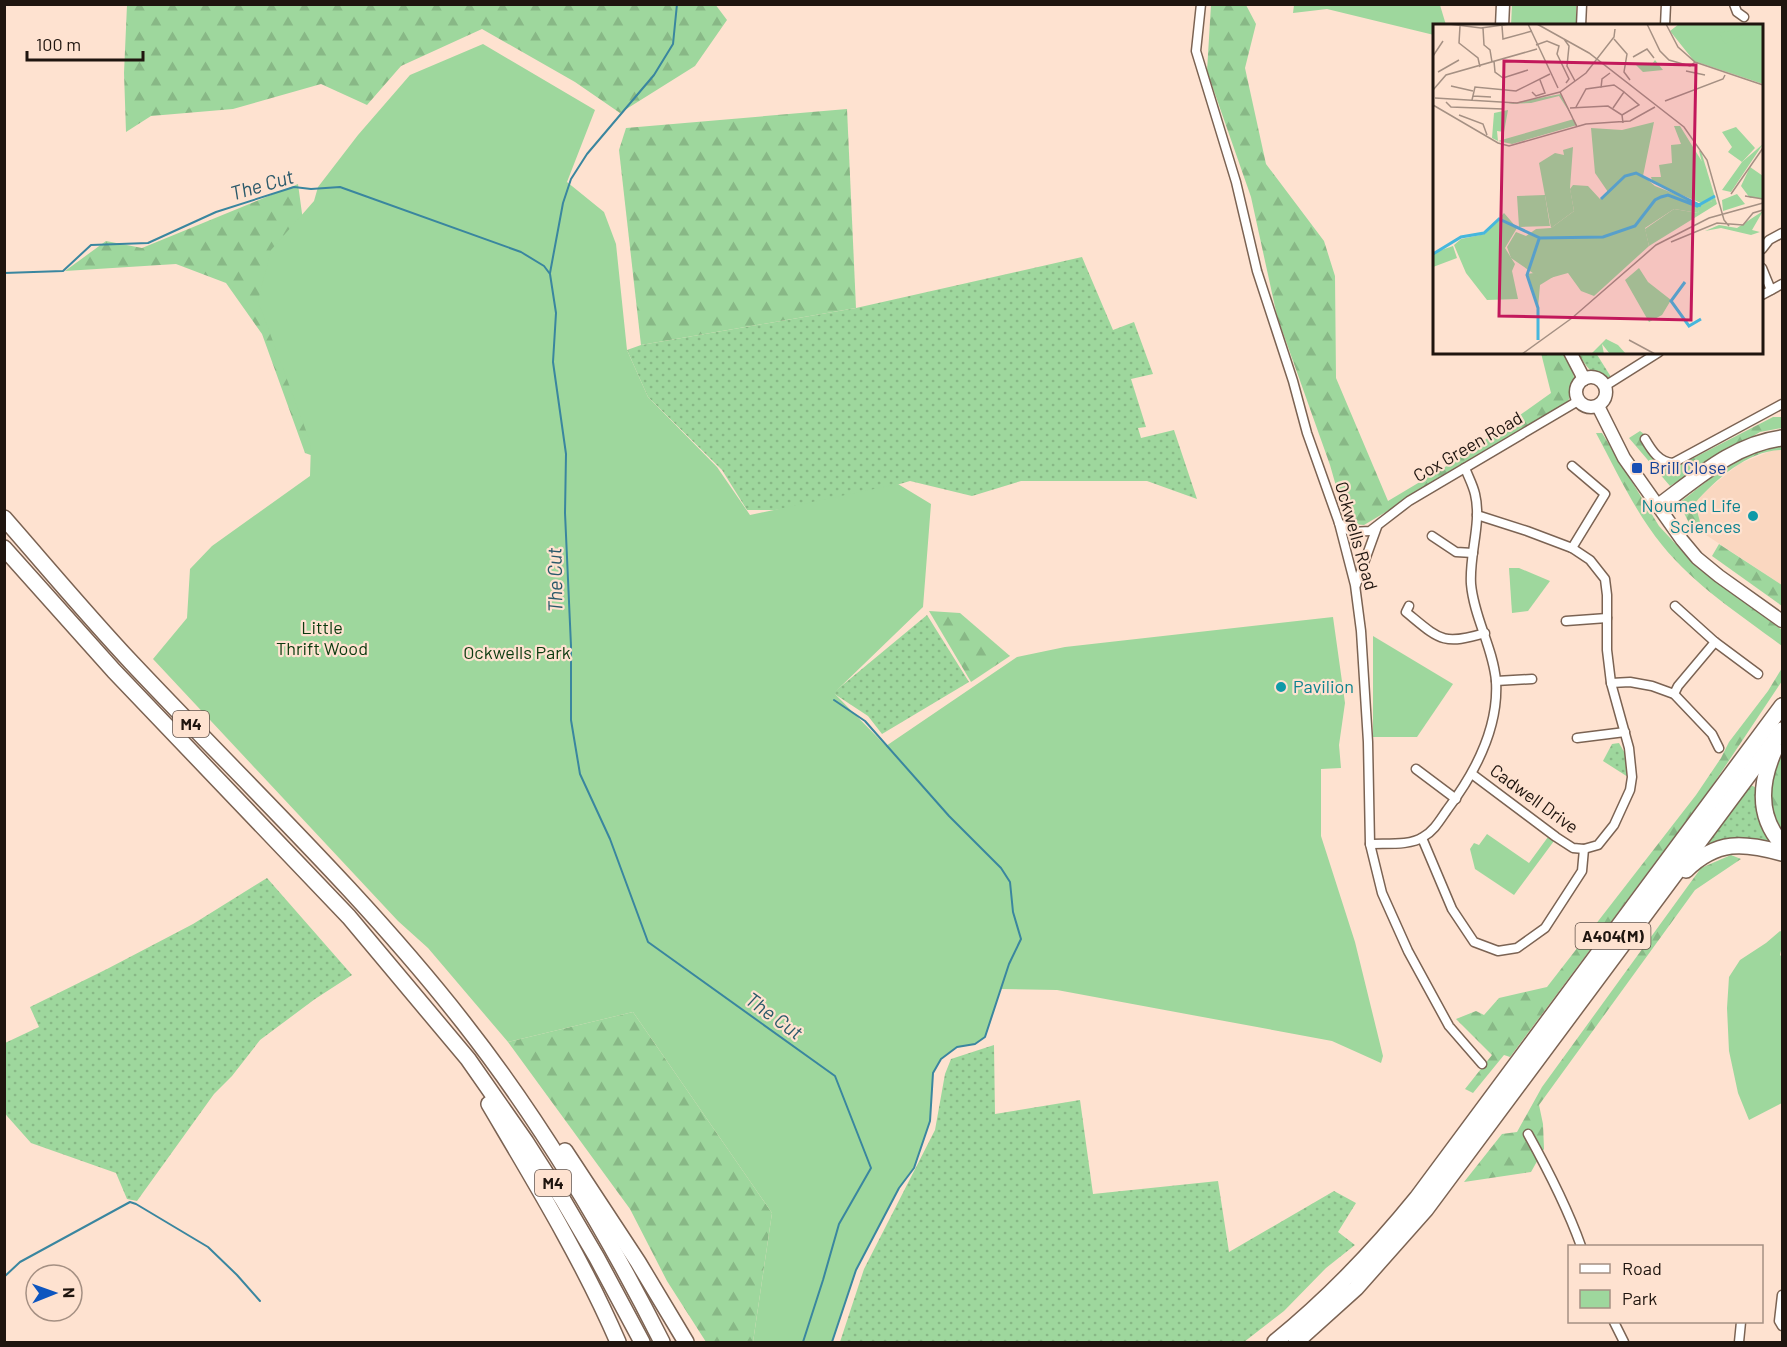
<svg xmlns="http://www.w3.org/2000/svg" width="1787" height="1347" viewBox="0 0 1787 1347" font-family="Barlow,sans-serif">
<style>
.built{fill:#fad7c0}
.grass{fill:url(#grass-dots)}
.forest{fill:url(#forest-firs)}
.park{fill:#9ed79d}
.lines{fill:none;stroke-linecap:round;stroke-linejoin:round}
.stream{stroke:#3a869f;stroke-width:2}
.street-casing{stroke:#7b6353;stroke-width:11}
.secondary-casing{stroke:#7b6353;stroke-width:15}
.highway-casing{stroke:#7b6353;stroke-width:18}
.street{stroke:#fff;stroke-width:8}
.secondary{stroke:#fff;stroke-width:12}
.highway{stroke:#fff;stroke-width:15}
.transit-dot{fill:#1a4fb4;stroke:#fee2d0;stroke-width:2}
.culture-dot{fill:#0f9aa8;stroke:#fee2d0;stroke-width:2}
.labels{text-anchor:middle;stroke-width:4.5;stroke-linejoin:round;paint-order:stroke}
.shield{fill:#fee2d0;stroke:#625249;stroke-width:1.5}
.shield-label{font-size:16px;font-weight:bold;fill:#1f150f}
.street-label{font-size:18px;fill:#1f150f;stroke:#fee2d0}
.transit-label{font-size:18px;fill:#164399;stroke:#fee2d0;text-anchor:start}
.culture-label{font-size:18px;fill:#0d838f;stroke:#fee2d0;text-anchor:end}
.park-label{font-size:18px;fill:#0b3a0f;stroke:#fee2d0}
.water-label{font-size:20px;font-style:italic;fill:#2a596a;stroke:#fee2d0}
.inset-river{fill:none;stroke:#46b7dd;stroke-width:3}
.inset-road{fill:none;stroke:#a59083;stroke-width:1.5}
.view{fill:#c2185b;fill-opacity:0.15;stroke:#c2185b;stroke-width:3}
.inset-edge{fill:none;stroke:#1f150f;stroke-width:3}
</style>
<defs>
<pattern id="grass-dots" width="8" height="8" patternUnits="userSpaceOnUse" patternTransform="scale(1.5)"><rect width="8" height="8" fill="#9ed79d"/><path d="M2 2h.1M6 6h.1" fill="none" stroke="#88b886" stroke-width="1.8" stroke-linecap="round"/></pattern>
<pattern id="forest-firs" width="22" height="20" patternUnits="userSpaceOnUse" patternTransform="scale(1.5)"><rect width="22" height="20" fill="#9ed79d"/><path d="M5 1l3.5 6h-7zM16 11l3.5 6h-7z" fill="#88b886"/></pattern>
</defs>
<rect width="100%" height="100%" fill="#fee2d0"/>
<polygon class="built" points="1773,450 1782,450 1782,585 1703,533 1695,503 1707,490 1739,464"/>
<g class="grass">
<polygon points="1082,257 1113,330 1134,322 1153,374 1131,379 1146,427 1138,428 1141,438 1174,430 1197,499 1147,481 1021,481 972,496 910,481 839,502 775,510 747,510 722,470 648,397 627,350 641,345 856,308"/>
<path d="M1578,353H1596L1611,377C1592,378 1587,367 1578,353Z"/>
<polygon points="927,615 969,682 882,734 868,716 833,693"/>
<polygon points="1619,743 1627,757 1628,777 1603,761 1612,744"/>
<polygon points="1751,785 1758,789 1781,847 1701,853"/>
<polygon points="267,878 352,975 315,999 260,1040 232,1076 214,1094 137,1201 127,1199 116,1173 31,1143 7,1116 4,1111 5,1043 39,1027 30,1007 107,969 193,924"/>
<polygon points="994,1045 995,1114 1080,1100 1093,1194 1218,1181 1229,1252 1334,1191 1356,1203 1338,1232 1355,1245 1326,1268 1284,1311 1244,1342 840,1342 864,1269 935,1130 945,1074 951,1059"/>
</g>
<g class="forest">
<polygon points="715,4 727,20 695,66 620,113 575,82 482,29 401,66 367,105 321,84 233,109 151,116 126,132 124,73 127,5"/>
<path d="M1211,5H1246L1256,24L1245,68L1266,164L1324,241L1335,276L1336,378L1388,501L1455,461L1551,393L1541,353H1563C1576,376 1578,378 1567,404L1364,525L1352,524L1342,507L1330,465L1277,316L1251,197L1207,71Z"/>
<polygon points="847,109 856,308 641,345 619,150 626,128"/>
<polygon points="298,184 336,464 305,453 262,334 226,283 176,264 65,271 106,241 142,248"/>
<polygon points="1773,417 1782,417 1782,428 1760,432 1670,486 1629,438 1640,431 1644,434 1640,440 1656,461 1668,469 1676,467"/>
<path d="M1596,433H1602L1659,526L1697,567L1782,630V646C1741,615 1695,586 1662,545C1635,512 1616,470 1596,433Z"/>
<path d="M1782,445V450C1749,450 1716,479 1695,503L1703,533H1694L1679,503C1711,479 1741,449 1782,445Z"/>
<polygon points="1719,544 1782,585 1782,606 1712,556"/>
<polygon points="929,611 960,613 1010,656 971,682"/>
<polygon points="1782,668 1782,681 1710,789 1510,1057 1504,1055 1473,1093 1465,1089 1492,1055 1456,1019 1476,1011 1484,1015 1499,998 1547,987 1696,795 1721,758 1729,742 1768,691"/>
<path d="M1782,754L1781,798L1782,834C1764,815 1768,775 1782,754Z"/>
<polygon points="1731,855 1741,859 1695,890 1539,1105 1543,1124 1544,1149 1531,1172 1464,1182 1502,1134 1517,1132 1542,1087 1701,868"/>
<polygon points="633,1012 772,1213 753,1342 706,1342 667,1281 630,1209 508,1042"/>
</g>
<g class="park">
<polygon points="1294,5 1440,5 1446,25 1434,26 1434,35 1327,9 1293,13"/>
<polygon points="1512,5 1576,5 1576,25 1511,25"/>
<polygon points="483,44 595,110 567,182 604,212 616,244 627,350 648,397 717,467 750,515 898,484 931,504 923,607 834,693 886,746 1017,657 1065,647 1333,617 1345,703 1339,745 1341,768 1321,769 1321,836 1355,942 1383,1056 1381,1063 1332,1041 1057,990 1001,989 985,1037 975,1044 957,1047 941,1059 933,1073 930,1121 914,1168 899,1188 856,1270 832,1342 753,1342 772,1213 633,1012 508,1042 428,948 398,921 153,659 187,618 190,569 212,546 310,476 311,444 258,301 271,250 314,201 318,187 358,135 410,75"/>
<polygon points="1509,568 1519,568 1550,581 1528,611 1512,613"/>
<polygon points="1373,636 1453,684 1417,737 1373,737"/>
<polygon points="1487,834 1529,863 1548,837 1554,841 1514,895 1475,869 1470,849 1474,843 1479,845"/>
<polygon points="1780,931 1782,932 1782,946 1780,955 1782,957 1782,1103 1749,1120 1738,1093 1729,1051 1727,1008 1729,977 1740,960 1766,943"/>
</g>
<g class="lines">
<g class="stream">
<polyline points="4,273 63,271 91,245 148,243 216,212 294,187 311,189 340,187 521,252 544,266 550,274 556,313 553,362 566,454 565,513 571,646 571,720 580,774 610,839 648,942 835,1076 871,1168 839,1224 823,1280 803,1342"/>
<polyline points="550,273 563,203 571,179 587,154 654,75 673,44 677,4"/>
<polyline points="4,1277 20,1262 130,1202 136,1204 208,1247 237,1275 260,1301"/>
<polyline points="832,1342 856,1270 899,1188 914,1168 930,1121 933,1073 941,1059 957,1047 975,1044 985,1037 1009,964 1021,939 1013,912 1010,882 1001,868 949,816 865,721 834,700"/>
</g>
<g class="street-casing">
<g id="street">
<polyline points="1201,4 1196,51 1236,182 1257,271 1293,381 1307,433 1339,523 1355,585 1361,631 1368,742 1370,844 1382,893 1408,951 1449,1026 1482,1064"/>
<polyline points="1734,4 1737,12 1744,17"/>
<polyline points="1581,26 1582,4"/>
<polyline points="1665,26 1666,4"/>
<polyline points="1762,249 1769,240 1782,233"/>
<polyline points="1762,268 1771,290"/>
<polyline points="1762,295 1782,284"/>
<polyline points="1605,386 1659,352"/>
<path d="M1645,439C1652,451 1659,462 1673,463L1782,404"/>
<polyline points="1572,466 1605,494 1572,548"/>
<polyline points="1339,523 1351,532 1370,531 1409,501 1578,401"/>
<polyline points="1432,536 1456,552 1473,553"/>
<polyline points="1356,585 1377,527"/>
<path d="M1409,606L1406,612C1439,639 1442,646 1485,633"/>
<polyline points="1675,606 1715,642 1758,674"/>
<polyline points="1566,621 1607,618"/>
<polyline points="1496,681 1532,679"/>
<polyline points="1611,683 1630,682 1652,686 1674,694 1712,734 1719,748"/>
<polyline points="1674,694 1678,686 1715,642"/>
<polyline points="1577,738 1625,732"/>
<polyline points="1416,769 1456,799"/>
<polyline points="1472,774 1556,837 1573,848 1584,849 1598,845 1614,825 1630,790 1632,777 1629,748 1611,683 1607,650 1607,595 1605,579 1590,560 1572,548 1527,531 1477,515"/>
<polyline points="1422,838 1452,909 1474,942 1498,951 1517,948 1545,928 1582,871 1584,849"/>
<path d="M1370,844C1385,843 1410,846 1423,837C1434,831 1440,820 1447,810C1475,773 1499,729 1496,681C1493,647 1474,618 1471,584C1469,554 1482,523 1475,494C1473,485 1468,476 1465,468"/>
<path d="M1528,1134C1548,1170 1567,1207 1581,1246"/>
<polyline points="1782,1295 1779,1321 1782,1326"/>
<polyline points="1614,1322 1624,1342"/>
<polyline points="1739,1342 1741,1322"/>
</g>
</g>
<g class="secondary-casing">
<g id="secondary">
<polyline points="1502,26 1503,4"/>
<polyline points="1570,352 1584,379"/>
<circle cx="1591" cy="392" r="15"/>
<polyline points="1598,406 1624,458 1682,540 1697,558 1719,576 1782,621"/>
</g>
</g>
<g class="highway-casing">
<g id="highway">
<path d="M1659,506C1697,478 1734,444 1782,438"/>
<path d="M4,518C46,566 87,615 131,662C243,781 362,893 463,1022C540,1120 606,1231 662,1342"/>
<polyline points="4,548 114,671 349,917 468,1059 526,1142 563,1200 597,1258 642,1342"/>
<path d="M1775,749C1760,782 1757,816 1782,844"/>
<path d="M1686,870C1717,840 1743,842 1782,853"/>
<path d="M489,1104C535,1182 582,1259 618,1342"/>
<polyline points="565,1151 638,1262 686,1342"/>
<path d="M1275,1342C1328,1299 1374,1251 1417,1198L1782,706"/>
<polyline points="1296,1342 1356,1288 1426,1209 1782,730"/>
</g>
</g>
<use href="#street" class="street"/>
<use href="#secondary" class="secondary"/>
<use href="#highway" class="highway"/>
</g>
<rect class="transit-dot" x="1631" y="462" width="12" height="12" rx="3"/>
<g class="culture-dot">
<circle cx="1753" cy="516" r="6"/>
<circle cx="1281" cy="687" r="6"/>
</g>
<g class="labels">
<g class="shield">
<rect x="173" y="711" width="36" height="26" rx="4.5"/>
<rect x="1575.5" y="923" width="75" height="26" rx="4.5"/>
<rect x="535" y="1170" width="36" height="26" rx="4.5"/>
</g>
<g class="shield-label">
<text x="191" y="730">M4</text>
<text x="1613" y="942">A404(M)</text>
<text x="553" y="1189">M4</text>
</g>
<g class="street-label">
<text transform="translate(1468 447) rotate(-30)" y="6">Cox Green Road</text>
<text transform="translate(1356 536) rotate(74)" y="6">Ockwells Road</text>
<text transform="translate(1534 799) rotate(36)" y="6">Cadwell Drive</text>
</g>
<g class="transit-label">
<text x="1649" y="474">Brill Close</text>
</g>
<g class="culture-label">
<text x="1741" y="512">Noumed Life<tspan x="1741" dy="21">Sciences</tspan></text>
<text x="1293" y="693" text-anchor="start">Pavilion</text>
</g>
<g class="park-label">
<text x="322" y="634">Little<tspan x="322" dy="21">Thrift Wood</tspan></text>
<text x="517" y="659">Ockwells Park</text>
</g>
<g class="water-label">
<text transform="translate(262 185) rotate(-16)" y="7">The Cut</text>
<text transform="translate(555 580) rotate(-91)" y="7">The Cut</text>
<text transform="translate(774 1016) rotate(36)" y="7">The Cut</text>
</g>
</g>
<g transform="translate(1433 24)">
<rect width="330" height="330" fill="#fee2d0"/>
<path d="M246,0H330V60L261,37L237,7ZM241,102H247L273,144L279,177L268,183V179L220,159L218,153H228L226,141L239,139L238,121L248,120ZM303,103L322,124L309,138L295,128L299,123L289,108ZM140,123L137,164L141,187L118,204L106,139L122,129L131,131L130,126ZM317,143L330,152V174H317L308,162ZM206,244L215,258L238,276L229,291L216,298L192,256ZM173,315L185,321L193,330H177L169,320L171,330H158Z" fill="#9ed79d"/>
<path d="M330,0V7L322,4L292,20L286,9ZM128,70L144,101L79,120L65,117L141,95L126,72L98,79L75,80ZM330,120L298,168L289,166L309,138ZM266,127H268L284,180L216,222L212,205L241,185L265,189L266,183L279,177ZM304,170L312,180L290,187L289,176ZM112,171L117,202L86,203L84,172ZM330,187L319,206L327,208L318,211L288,204L272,207L286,201L304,204ZM71,189L84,204L72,224L82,240L79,247L85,275L54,276L33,249L21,221L28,215L52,210ZM20,222L24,234L0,243V229ZM133,245L107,261L105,284L93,250Z" fill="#9ed79d"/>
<path d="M222,36L230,46L210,48L203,41L219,40ZM75,86L71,108L64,107L65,117L59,114L61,89ZM221,98L210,152L222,162L268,180L265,189L241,185L212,204L216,222L161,272L148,267L135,249L110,256L78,234L74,223L83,208L93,212L103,205L118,204L141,187L137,165L140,161L155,162L167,175L175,168L162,149L158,104L189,106Z" fill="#9ed79d"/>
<path class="inset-river" d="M168,175L192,152L203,149L268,182M0,230L28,213L51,209L66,195L107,214L170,213L202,202L222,176L228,173L235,171L264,182L282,172M252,258L238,277L256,302L268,295M105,316V284L94,251L106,215"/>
<path class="inset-road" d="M16,0L48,4L77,0M95,0L125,64M104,0L156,29L251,103L274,136L291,196L296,202M214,0L227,27L236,36L257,42L262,38M233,0L245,23L262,38L330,61M27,2L26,19L45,34L47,43M69,2L70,15L99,7M50,4L51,21L57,26L59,38M131,15L136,22L134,42L142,57M181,15L194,30L191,48L197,56M103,21L114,17L126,22L124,30L136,55L133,59M0,32L10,17M200,33L214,25L221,34M61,37L62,48L70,54L95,46M253,47L272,51M5,48L26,36M18,62L40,67M168,64L169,55L177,49M0,66L13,51L104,25M99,68L103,72L112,69L107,56M127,68L144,103M40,72L58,73M2,74L84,79L127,68L153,49L181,13L182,5M39,76L42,63L83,67L117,50M232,77L290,55L292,51M13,78L18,83L70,85M0,81L65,119L76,122L153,100L197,97L222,83M143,83L153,65L181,61L191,68L180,84M137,84L175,82L189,91L190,99M26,91L50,100L54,111M189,91L206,81L191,68M298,170L330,124M312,172L330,175M238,218L284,199L310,201L320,189L330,186M196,316L222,330M89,330L139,294L223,221L276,194L330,179"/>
<path class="view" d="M71,37L263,41L258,296L66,292Z"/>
<rect width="330" height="330" class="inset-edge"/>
</g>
<rect width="1787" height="1347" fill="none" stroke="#1f150f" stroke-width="12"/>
<rect x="1568" y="1245" width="195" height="78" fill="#fee2d0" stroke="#a59083" stroke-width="1.5"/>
<rect x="1580" y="1264" width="30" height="9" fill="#ffffff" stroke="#a59083" stroke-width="1.5"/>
<text x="1622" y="1275" font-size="18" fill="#1f150f">Road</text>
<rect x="1580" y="1290" width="30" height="18" fill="#9ed79d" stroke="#a59083" stroke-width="1.5"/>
<text x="1622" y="1305" font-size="18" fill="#1f150f">Park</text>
<g transform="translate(54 1293) rotate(89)"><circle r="28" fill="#fee2d0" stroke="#a59083" stroke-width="1.5"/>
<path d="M0-4.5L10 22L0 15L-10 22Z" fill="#0d55bf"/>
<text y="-9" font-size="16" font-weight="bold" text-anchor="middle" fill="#1f150f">N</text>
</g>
<path d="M27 51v9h116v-9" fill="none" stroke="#1f150f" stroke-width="3"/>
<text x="36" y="51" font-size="18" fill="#1f150f" stroke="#fee2d0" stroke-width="4.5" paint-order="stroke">100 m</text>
</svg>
